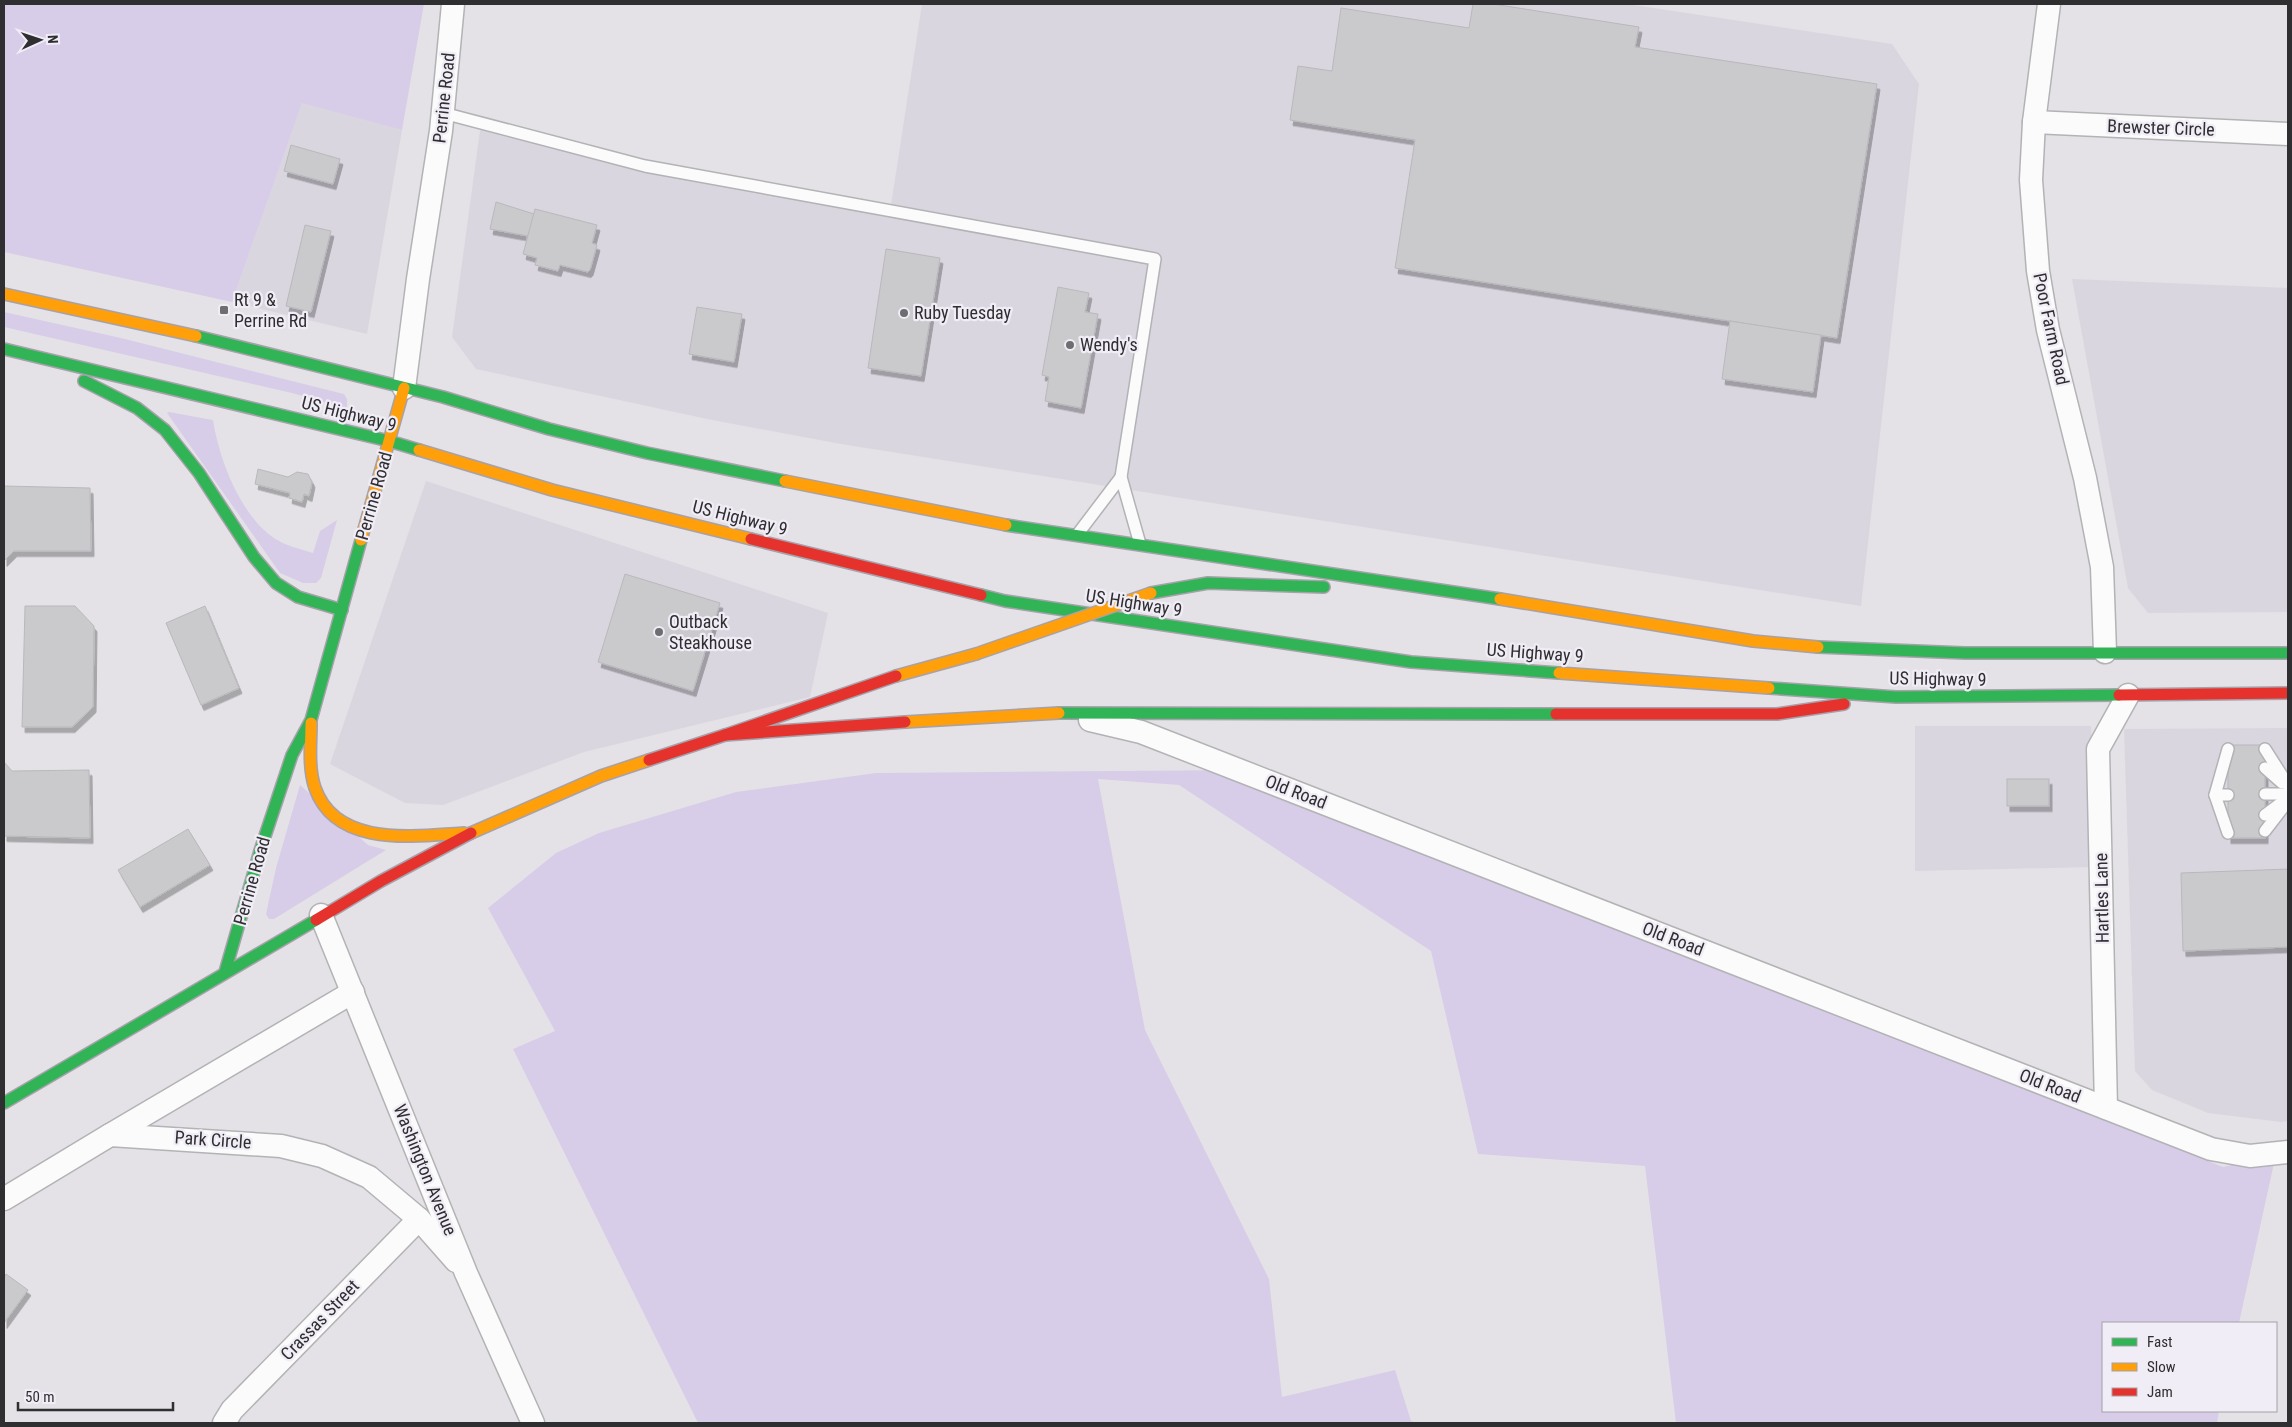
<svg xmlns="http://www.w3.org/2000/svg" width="2292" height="1427" viewBox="0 0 2292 1427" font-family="'Roboto Condensed',sans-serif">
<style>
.built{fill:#dad6e0}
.green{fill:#d8cde8}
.building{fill:#cac9cc;stroke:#b9b8bb;filter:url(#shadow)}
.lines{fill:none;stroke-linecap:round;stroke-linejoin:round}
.lane-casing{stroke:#b3b2b5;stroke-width:14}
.street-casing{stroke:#b3b2b5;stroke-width:25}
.fast-casing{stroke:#a6a1ab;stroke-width:14}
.slow-casing{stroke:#a6a1ab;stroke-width:14}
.jam-casing{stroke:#a6a1ab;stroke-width:14}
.lane{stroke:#fbfbfb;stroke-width:11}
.street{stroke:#fbfbfb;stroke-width:22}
.fast{stroke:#30b455;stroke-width:11}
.slow{stroke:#ff9f0a;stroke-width:11}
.jam{stroke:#e5322d;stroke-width:11}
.slow-bridge-casing{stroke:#a6a1ab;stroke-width:14;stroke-linecap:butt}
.slow-bridge{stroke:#ff9f0a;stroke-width:11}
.poi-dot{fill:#6e6d70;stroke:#f1edf6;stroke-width:2}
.labels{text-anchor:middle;stroke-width:4.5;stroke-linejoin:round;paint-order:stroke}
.street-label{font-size:18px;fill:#2f2e31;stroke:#f1edf6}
.poi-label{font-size:18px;fill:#2f2e31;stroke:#f1edf6;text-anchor:start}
</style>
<defs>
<filter id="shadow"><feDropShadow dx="3" dy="5.5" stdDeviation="0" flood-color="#0004"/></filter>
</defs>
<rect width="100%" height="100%" fill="#e4e2e6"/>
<g class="built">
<polygon points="922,4 1627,4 1892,44 1919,84 1861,606 841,444 707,419 476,369 452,337 481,123 889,218"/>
<polygon points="302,102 402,130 367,334 232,302"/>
<polygon points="2072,279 2288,288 2288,612 2148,613 2128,588"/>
<polygon points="426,481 828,613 810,697 584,752 443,805 405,803 330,764"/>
<polygon points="1915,726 2091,726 2094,867 1915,871"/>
<polygon points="2288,728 2288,1121 2281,1122 2208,1113 2152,1090 2135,1071 2124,729"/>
</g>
<g class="green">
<polygon points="4,4 424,4 402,130 302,103 232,302 4,252"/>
<polygon points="4,312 121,338 344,394 347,399 347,407 345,408 292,393 4,327"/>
<path d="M169,412L213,420C219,459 240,515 274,538C286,546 300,549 313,553L320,531L337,520L321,578L316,583H303L280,573L167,413Z"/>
<polygon points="1243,770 2223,1167 2276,1154 2239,1323 2103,1323 2103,1411 2219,1411 2217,1423 1676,1423 1645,1166 1478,1154 1431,951 1179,785 1098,779 1145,1030 1269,1279 1282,1397 1395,1370 1411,1421 1416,1423 698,1423 513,1049 555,1031 488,908 556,853 599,833 736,792 876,773"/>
<polygon points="300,785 368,845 386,850 274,919 269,919 266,914 276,868"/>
</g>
<g class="building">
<polygon points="1473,4 1493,4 1639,27 1635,47 1877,84 1837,338 1395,268 1415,140 1290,120 1298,66 1332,71 1341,8 1469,28"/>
<polygon points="291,145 340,159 333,184 284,171"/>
<polygon points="496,202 534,214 528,236 490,229"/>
<polygon points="535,209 597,225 592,243 597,245 590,270 588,272 560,265 558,271 535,265 537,258 523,254"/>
<polygon points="305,225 331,231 311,312 286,306"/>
<polygon points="886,249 940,258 921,376 868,368"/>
<polygon points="1058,287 1089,293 1085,312 1098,314 1081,408 1045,401 1049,377 1042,375"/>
<polygon points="697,307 742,314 734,362 689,354"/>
<polygon points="1730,321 1821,335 1813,392 1722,379"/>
<polygon points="258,469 288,477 297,472 308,474 312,482 309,496 304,494 302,502 289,498 290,493 255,484"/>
<polygon points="4,486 90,488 91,551 14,551 4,561"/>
<polygon points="625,574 720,603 693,691 598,662"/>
<polygon points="25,606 75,606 94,626 93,707 72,727 22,727"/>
<polygon points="205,606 239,688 201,705 166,623"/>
<rect x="2228" y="745" width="37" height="93"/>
<polygon points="4,762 12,771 89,770 90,838 4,836"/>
<rect x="2007" y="779" width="42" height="27"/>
<polygon points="188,829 210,865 140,907 118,870"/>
<polygon points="2288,869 2288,947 2183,951 2181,873"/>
<polygon points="6,1274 28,1290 4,1323 4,1278"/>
</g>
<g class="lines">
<g class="lane-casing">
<g id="lane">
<polyline points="443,113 645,166 1155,259 1121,477"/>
<polyline points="1077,535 1121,477 1140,544"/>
<polyline points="2265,749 2288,785"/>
<polyline points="2265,768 2282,783"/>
<polyline points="2265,794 2288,794"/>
<polyline points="2215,795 2228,795"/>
<polyline points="2265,815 2281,803"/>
<polyline points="2265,831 2288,801"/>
<polyline points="2228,833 2215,795 2228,749"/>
</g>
</g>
<g class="street-casing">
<g id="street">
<polyline points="2049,4 2034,122 2031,180 2038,271 2048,330 2085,478 2102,567 2105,652"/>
<polyline points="2034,122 2288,134"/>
<polyline points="404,388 418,279 441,131 453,4"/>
<polyline points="1090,720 1141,732 2211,1149 2250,1156 2288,1152"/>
<polyline points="321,915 466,1273 533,1423"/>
<polyline points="2106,1108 2098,749 2128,695"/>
<polyline points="110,1135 353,992"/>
<polyline points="4,1199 110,1135 281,1146 322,1156 369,1177 419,1219 456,1261"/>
<polyline points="224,1423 232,1410 419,1219"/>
</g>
</g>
<g class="fast-casing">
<g id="fast">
<polyline points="196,336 443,397 549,429 647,453 785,481"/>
<polyline points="4,349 389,441 419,450"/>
<polyline points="84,381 137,408 165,430 199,473 254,557 276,583 298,597 342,610"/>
<polyline points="1006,525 1500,599"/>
<polyline points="1151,593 1208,583 1324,587"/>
<polyline points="981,595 1005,601 1411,662 1559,673"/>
<polyline points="1818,647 1965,653 2288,653"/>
<polyline points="1769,688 1896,697 2119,695"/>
<polyline points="1059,713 1556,714"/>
<polyline points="225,972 260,851 292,755 311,720 361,540"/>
<polyline points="4,1103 316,920"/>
</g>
</g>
<g class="slow-casing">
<g id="slow">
<polyline points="4,294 196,336"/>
<polyline points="419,450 552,490 751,539"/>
<polyline points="785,481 1006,525"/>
<polyline points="361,540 404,388"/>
<polyline points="1500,599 1753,641 1818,647"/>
<polyline points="1559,673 1769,688"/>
<polyline points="896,676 976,654"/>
<polyline points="905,722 1059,713"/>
<path d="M311,723C311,744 308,767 315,788C336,848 415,836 464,833"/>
<polyline points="471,833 601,776 649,760"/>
</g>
</g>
<g class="jam-casing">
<g id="jam">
<polyline points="751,539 981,595"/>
<polyline points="2119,695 2288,693"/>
<polyline points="1556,714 1777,714 1844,704"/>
<polyline points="725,735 896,676"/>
<polyline points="649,760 725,735 905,722"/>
<polyline points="316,920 381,881 471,833"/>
</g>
</g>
<use href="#lane" class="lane"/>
<use href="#street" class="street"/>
<use href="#fast" class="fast"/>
<use href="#slow" class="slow"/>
<use href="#jam" class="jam"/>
<g class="slow-bridge-casing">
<polyline id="slow-bridge" points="976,654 1151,593"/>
</g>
<use href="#slow-bridge" class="slow-bridge"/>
</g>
<g class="poi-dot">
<rect x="219" y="305" width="10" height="10" rx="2.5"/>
<circle cx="904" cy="313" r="5"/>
<circle cx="1070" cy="345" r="5"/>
<circle cx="659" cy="632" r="5"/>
</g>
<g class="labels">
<g class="street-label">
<text transform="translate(444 98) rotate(-84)" y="6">Perrine Road</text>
<text transform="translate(2161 128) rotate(2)" y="6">Brewster Circle</text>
<text transform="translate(2051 329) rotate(78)" y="6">Poor Farm Road</text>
<text transform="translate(349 414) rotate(14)" y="6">US Highway 9</text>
<text transform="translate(374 496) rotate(-74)" y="6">Perrine Road</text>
<text transform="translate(740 518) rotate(14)" y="6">US Highway 9</text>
<text transform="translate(1134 603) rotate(9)" y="6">US Highway 9</text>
<text transform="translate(1535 653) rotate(4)" y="6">US Highway 9</text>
<text transform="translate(1938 679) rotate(1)" y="6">US Highway 9</text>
<text transform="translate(1296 792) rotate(21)" y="6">Old Road</text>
<text transform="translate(252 881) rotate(-74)" y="6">Perrine Road</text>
<text transform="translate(2102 898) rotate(-91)" y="6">Hartles Lane</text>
<text transform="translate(1673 939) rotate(21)" y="6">Old Road</text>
<text transform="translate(2050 1086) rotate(21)" y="6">Old Road</text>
<text transform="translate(213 1140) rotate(4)" y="6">Park Circle</text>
<text transform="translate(425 1170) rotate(68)" y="6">Washington Avenue</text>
<text transform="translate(320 1320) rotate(-46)" y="6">Crassas Street</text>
</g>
<g class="poi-label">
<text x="234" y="306">Rt 9 &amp;<tspan x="234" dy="21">Perrine Rd</tspan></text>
<text x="914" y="319">Ruby Tuesday</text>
<text x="1080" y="351">Wendy's</text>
<text x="669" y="628">Outback<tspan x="669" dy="21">Steakhouse</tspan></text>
</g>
</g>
<rect width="2292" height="1427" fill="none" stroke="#2f2e31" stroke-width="10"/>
<rect x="2102" y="1322" width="175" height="90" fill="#f1edf6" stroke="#a3a1a7"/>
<rect x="2112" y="1338" width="25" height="8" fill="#30b455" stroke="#a3a1a7"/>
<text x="2147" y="1347" font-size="15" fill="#2f2e31">Fast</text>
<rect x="2112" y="1363" width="25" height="8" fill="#ff9f0a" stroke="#a3a1a7"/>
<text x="2147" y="1372" font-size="15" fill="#2f2e31">Slow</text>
<rect x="2112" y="1388" width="25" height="8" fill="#e5322d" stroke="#a3a1a7"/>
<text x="2147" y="1397" font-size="15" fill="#2f2e31">Jam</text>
<g transform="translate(40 40) rotate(87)" stroke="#f1edf6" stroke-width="4" paint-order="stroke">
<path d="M0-4L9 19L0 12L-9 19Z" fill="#2f2e31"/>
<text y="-8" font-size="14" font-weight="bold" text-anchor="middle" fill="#2f2e31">N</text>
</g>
<path d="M18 1402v8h155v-8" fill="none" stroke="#2f2e31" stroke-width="2.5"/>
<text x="25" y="1402" font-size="15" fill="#2f2e31" stroke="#f1edf6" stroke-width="4" paint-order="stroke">50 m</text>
</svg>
